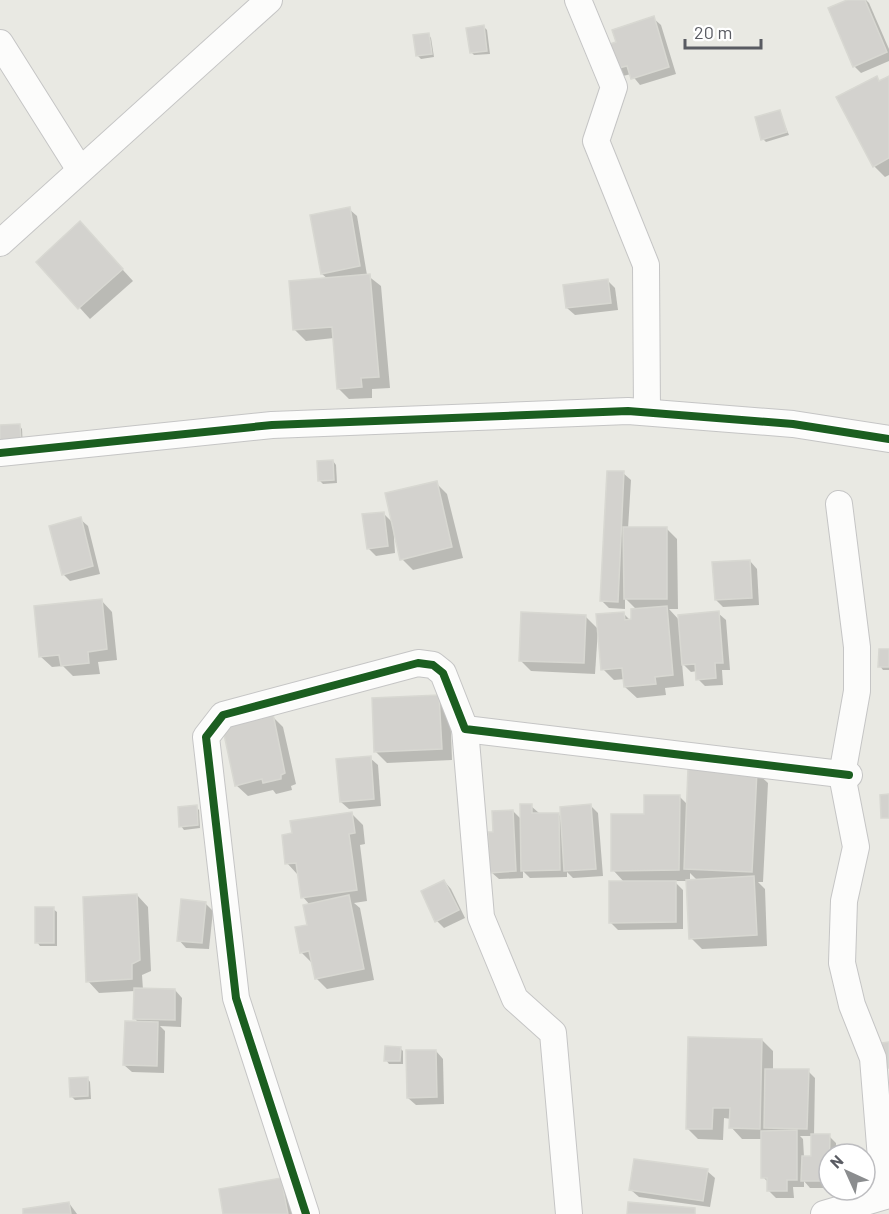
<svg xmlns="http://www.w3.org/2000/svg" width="889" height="1214" viewBox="0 0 889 1214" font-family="Barlow,sans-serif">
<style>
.shadow{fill:#0003;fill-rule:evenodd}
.building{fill:#d3d2ce;stroke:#d8d8d2;stroke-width:1.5}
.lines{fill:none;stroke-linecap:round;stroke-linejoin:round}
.street-casing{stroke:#c5c5c5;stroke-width:28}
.street{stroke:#fcfcfb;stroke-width:26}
.cycleway-casing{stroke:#fff;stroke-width:11}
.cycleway{stroke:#1b5e20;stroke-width:8}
</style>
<rect width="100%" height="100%" fill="#e9e9e3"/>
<g class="shadow">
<polygon points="850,0 866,0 869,3 889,49 889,61 861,73 854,66"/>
<polygon points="653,18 661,25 676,74 640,85 631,74 623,76 616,69 618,43"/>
<polygon points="484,27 487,30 490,54 474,55 471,52"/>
<polygon points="428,34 431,38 434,57 421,59 417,55"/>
<polygon points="889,77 889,175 885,177 874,166 877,78 881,82"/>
<polygon points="779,111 789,135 766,142 763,139"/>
<polygon points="349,209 357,216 367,275 381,286 390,388 372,389 372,398 349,399 338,388 334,338 306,341 294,329 328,279 322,274"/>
<polygon points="91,235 133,281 90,319 38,262"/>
<polygon points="608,281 615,288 618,310 575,315 567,308"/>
<polygon points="19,425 22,429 23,447 0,426"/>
<polygon points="333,461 336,465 337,483 323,484 319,480"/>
<polygon points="623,473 631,480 628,529 666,528 677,539 678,609 669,609 680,621 718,613 726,620 730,670 722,670 723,685 705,686 698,679 697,671 691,672 682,663 684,686 665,688 666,695 637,698 625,687 625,679 614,680 603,669 623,613 630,620 637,610 625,598 625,609 609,608 602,601"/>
<polygon points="436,483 447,494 463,558 413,570 402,559"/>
<polygon points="383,513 393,523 395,553 376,556 368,548"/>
<polygon points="80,519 88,526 100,574 70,581 63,574"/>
<polygon points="750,561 757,569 759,605 723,607 716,600"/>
<polygon points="101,600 112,612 117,660 98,662 100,674 73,676 63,666 52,667 40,656"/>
<polygon points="586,617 598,629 595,674 531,671 520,660"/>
<polygon points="889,651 889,670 883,670 880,666"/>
<polygon points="439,696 450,708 452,760 387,763 376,752"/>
<polygon points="272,716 283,727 296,784 291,786 292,790 276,794 273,790 248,796 236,785"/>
<polygon points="370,758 378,765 381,806 349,809 341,802"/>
<path d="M756,772L768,783L763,882H758L765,889L767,946L702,949L691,938L688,881H674L683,890V929L618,930L610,922L625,883L613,870L645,815L679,796L688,805ZM690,873L698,881H690Z"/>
<polygon points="531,806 539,813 558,814 562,818 591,806 598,813 603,876 573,878 567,872 567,877 530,878 523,871 523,878 499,879 491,872 495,834 513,811 522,820"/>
<polygon points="196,807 199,810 200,828 184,830 181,826"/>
<polygon points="352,814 363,825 365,844 360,845 367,901 354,903 360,908 374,980 327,989 316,978 312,963 301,952 308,926 310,905 303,897 298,875 287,863"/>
<polygon points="444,881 451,889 465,918 444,928 437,921"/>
<polygon points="137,895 148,907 151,971 142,975 143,990 175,990 182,998 181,1027 160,1026 165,1031 164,1073 132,1072 124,1065 139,1023 135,1019 135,991 99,993 88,981"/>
<polygon points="205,903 213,911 209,949 186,948 179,940"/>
<polygon points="53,909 57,912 57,946 40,946 37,942"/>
<path d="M762,1040L773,1051V1070L808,1071L815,1078L814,1136H829L836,1143V1154H829V1188H810L804,1181V1187H793L794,1198H776L769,1191V1183L763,1177L762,1139H742L731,1127V1119L724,1118L723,1140L698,1139L687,1128ZM800,1136H813L812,1157H804L803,1139Z"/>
<polygon points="400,1048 403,1051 403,1064 389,1064 386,1060"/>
<polygon points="436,1051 443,1059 444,1104 416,1105 408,1098"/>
<polygon points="87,1078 90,1082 91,1099 75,1100 71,1096"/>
<polygon points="707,1171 715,1178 710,1207 639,1197 631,1190"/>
<polygon points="280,1179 292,1191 296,1214 225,1214"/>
<polygon points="69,1203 77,1214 25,1214"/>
</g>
<g class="building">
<polygon points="847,0 865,0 887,52 853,67 828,8"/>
<polygon points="654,16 669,67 631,79 627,66 614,69 607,45 616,42 612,30"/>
<polygon points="484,25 487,51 470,53 466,28"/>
<polygon points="429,33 432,54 416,56 413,35"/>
<polygon points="877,76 879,81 889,76 889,158 873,167 836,97"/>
<polygon points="780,110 787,132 761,140 755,117"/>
<polygon points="350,207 360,266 321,274 310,215"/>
<polygon points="80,221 123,269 78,309 36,262"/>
<polygon points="370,274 379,377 361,378 362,387 337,389 332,327 293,330 289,281"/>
<polygon points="608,279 611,303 566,308 563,285"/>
<polygon points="20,424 21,444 0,445 0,425"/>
<polygon points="333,460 334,480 318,481 317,461"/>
<polygon points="607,471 624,471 618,602 600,601"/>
<polygon points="437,481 452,547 400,560 385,493"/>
<polygon points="384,512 388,546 367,549 362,514"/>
<polygon points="81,517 93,566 62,575 49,526"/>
<polygon points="623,527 667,527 667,599 624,599"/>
<polygon points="750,560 752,598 715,600 712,562"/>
<polygon points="102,599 107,649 88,652 89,663 61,666 59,655 39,657 34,606"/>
<polygon points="667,606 673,675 655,677 656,684 624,687 622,668 601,670 596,614 624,612 625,620 631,619 631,609"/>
<polygon points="719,611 723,663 715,663 716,678 696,680 695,664 682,665 678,615"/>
<polygon points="521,612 586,615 584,663 519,661"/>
<polygon points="879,649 889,649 889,667 878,667"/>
<polygon points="439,695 442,749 374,752 372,698"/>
<polygon points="273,714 285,773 281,775 281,779 263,783 262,779 235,786 222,725"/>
<polygon points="371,756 374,799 340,802 336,759"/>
<polygon points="688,768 757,771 752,872 684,869"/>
<polygon points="889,794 889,818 881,818 880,795"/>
<polygon points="644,795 680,795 679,870 611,871 611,814 644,814"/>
<polygon points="520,804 532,804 532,813 559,813 560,870 521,871"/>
<polygon points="591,804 596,869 564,871 560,807"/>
<polygon points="197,805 198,825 179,827 178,807"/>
<polygon points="513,810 516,871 490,873 488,832 493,832 492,811"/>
<polygon points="352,812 355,833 349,834 357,890 301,898 296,863 285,864 282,835 292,833 290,821"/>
<polygon points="754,876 757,935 689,939 686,880"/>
<polygon points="444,880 459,910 435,922 421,891"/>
<polygon points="609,881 676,881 676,922 609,923"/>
<polygon points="137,894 140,960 132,964 132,979 86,982 83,897"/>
<polygon points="349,895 364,969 315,979 309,951 300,953 295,927 307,925 303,905"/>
<polygon points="181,899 206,902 202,943 177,941"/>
<rect x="35" y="907" width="19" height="36"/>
<polygon points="134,988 175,989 175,1020 133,1019"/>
<polygon points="125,1021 158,1022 157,1066 123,1065"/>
<polygon points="688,1037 762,1039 760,1129 729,1128 730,1108 713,1108 712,1129 686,1129"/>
<polygon points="889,1042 889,1068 884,1068 882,1043"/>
<polygon points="385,1046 401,1047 400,1061 384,1061"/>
<polygon points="406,1050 436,1050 437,1097 407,1098"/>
<polygon points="765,1069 809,1069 807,1129 764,1128"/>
<polygon points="88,1077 88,1096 70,1097 69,1078"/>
<polygon points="797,1130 797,1180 787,1180 787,1191 767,1191 767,1178 761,1178 761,1131"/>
<polygon points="811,1134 830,1134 829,1181 801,1181 802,1156 811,1156"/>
<polygon points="634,1159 708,1169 703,1201 629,1190"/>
<polygon points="281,1178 288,1214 223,1214 219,1189"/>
<polygon points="69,1202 71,1214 23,1214 23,1209"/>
<polygon points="628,1202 695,1208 695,1214 627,1214"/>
</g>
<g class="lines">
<g class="street-casing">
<g id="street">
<polyline points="578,0 614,87 596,141 646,265 647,412"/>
<polyline points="0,43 80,170"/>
<polyline points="0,243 269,0"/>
<polyline points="0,453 272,425 628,411 793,424 889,439"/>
<polyline points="839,504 857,647 857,691 842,775 856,847 844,901 842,963 852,1005 873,1058 884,1196"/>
<polyline points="465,729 481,917 515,999 553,1033 569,1214"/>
<polyline points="306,1214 236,998 206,737 223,715 418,663 433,665 443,673 465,729 849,775"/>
<polyline points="824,1214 889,1195"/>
</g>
</g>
<use href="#street" class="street"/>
<g class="cycleway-casing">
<g id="cycleway">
<polyline points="0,453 272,425 628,411 793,424 889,439"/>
<polyline points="306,1214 236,998 206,737 223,715 418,663 433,665 443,673 465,729 849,775"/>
</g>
</g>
<use href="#cycleway" class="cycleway"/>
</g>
<g transform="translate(847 1172) rotate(315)"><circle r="28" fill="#ffffff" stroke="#bdbdc0" stroke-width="1.5"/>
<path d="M0-4.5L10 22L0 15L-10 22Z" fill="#8b8d8f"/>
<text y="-9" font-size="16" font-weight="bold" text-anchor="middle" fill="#595b62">N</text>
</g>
<path d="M685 39v9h76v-9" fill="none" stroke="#595b62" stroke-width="3"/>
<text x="694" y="39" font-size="18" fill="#595b62" stroke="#ffffff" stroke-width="4.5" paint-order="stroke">20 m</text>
</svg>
